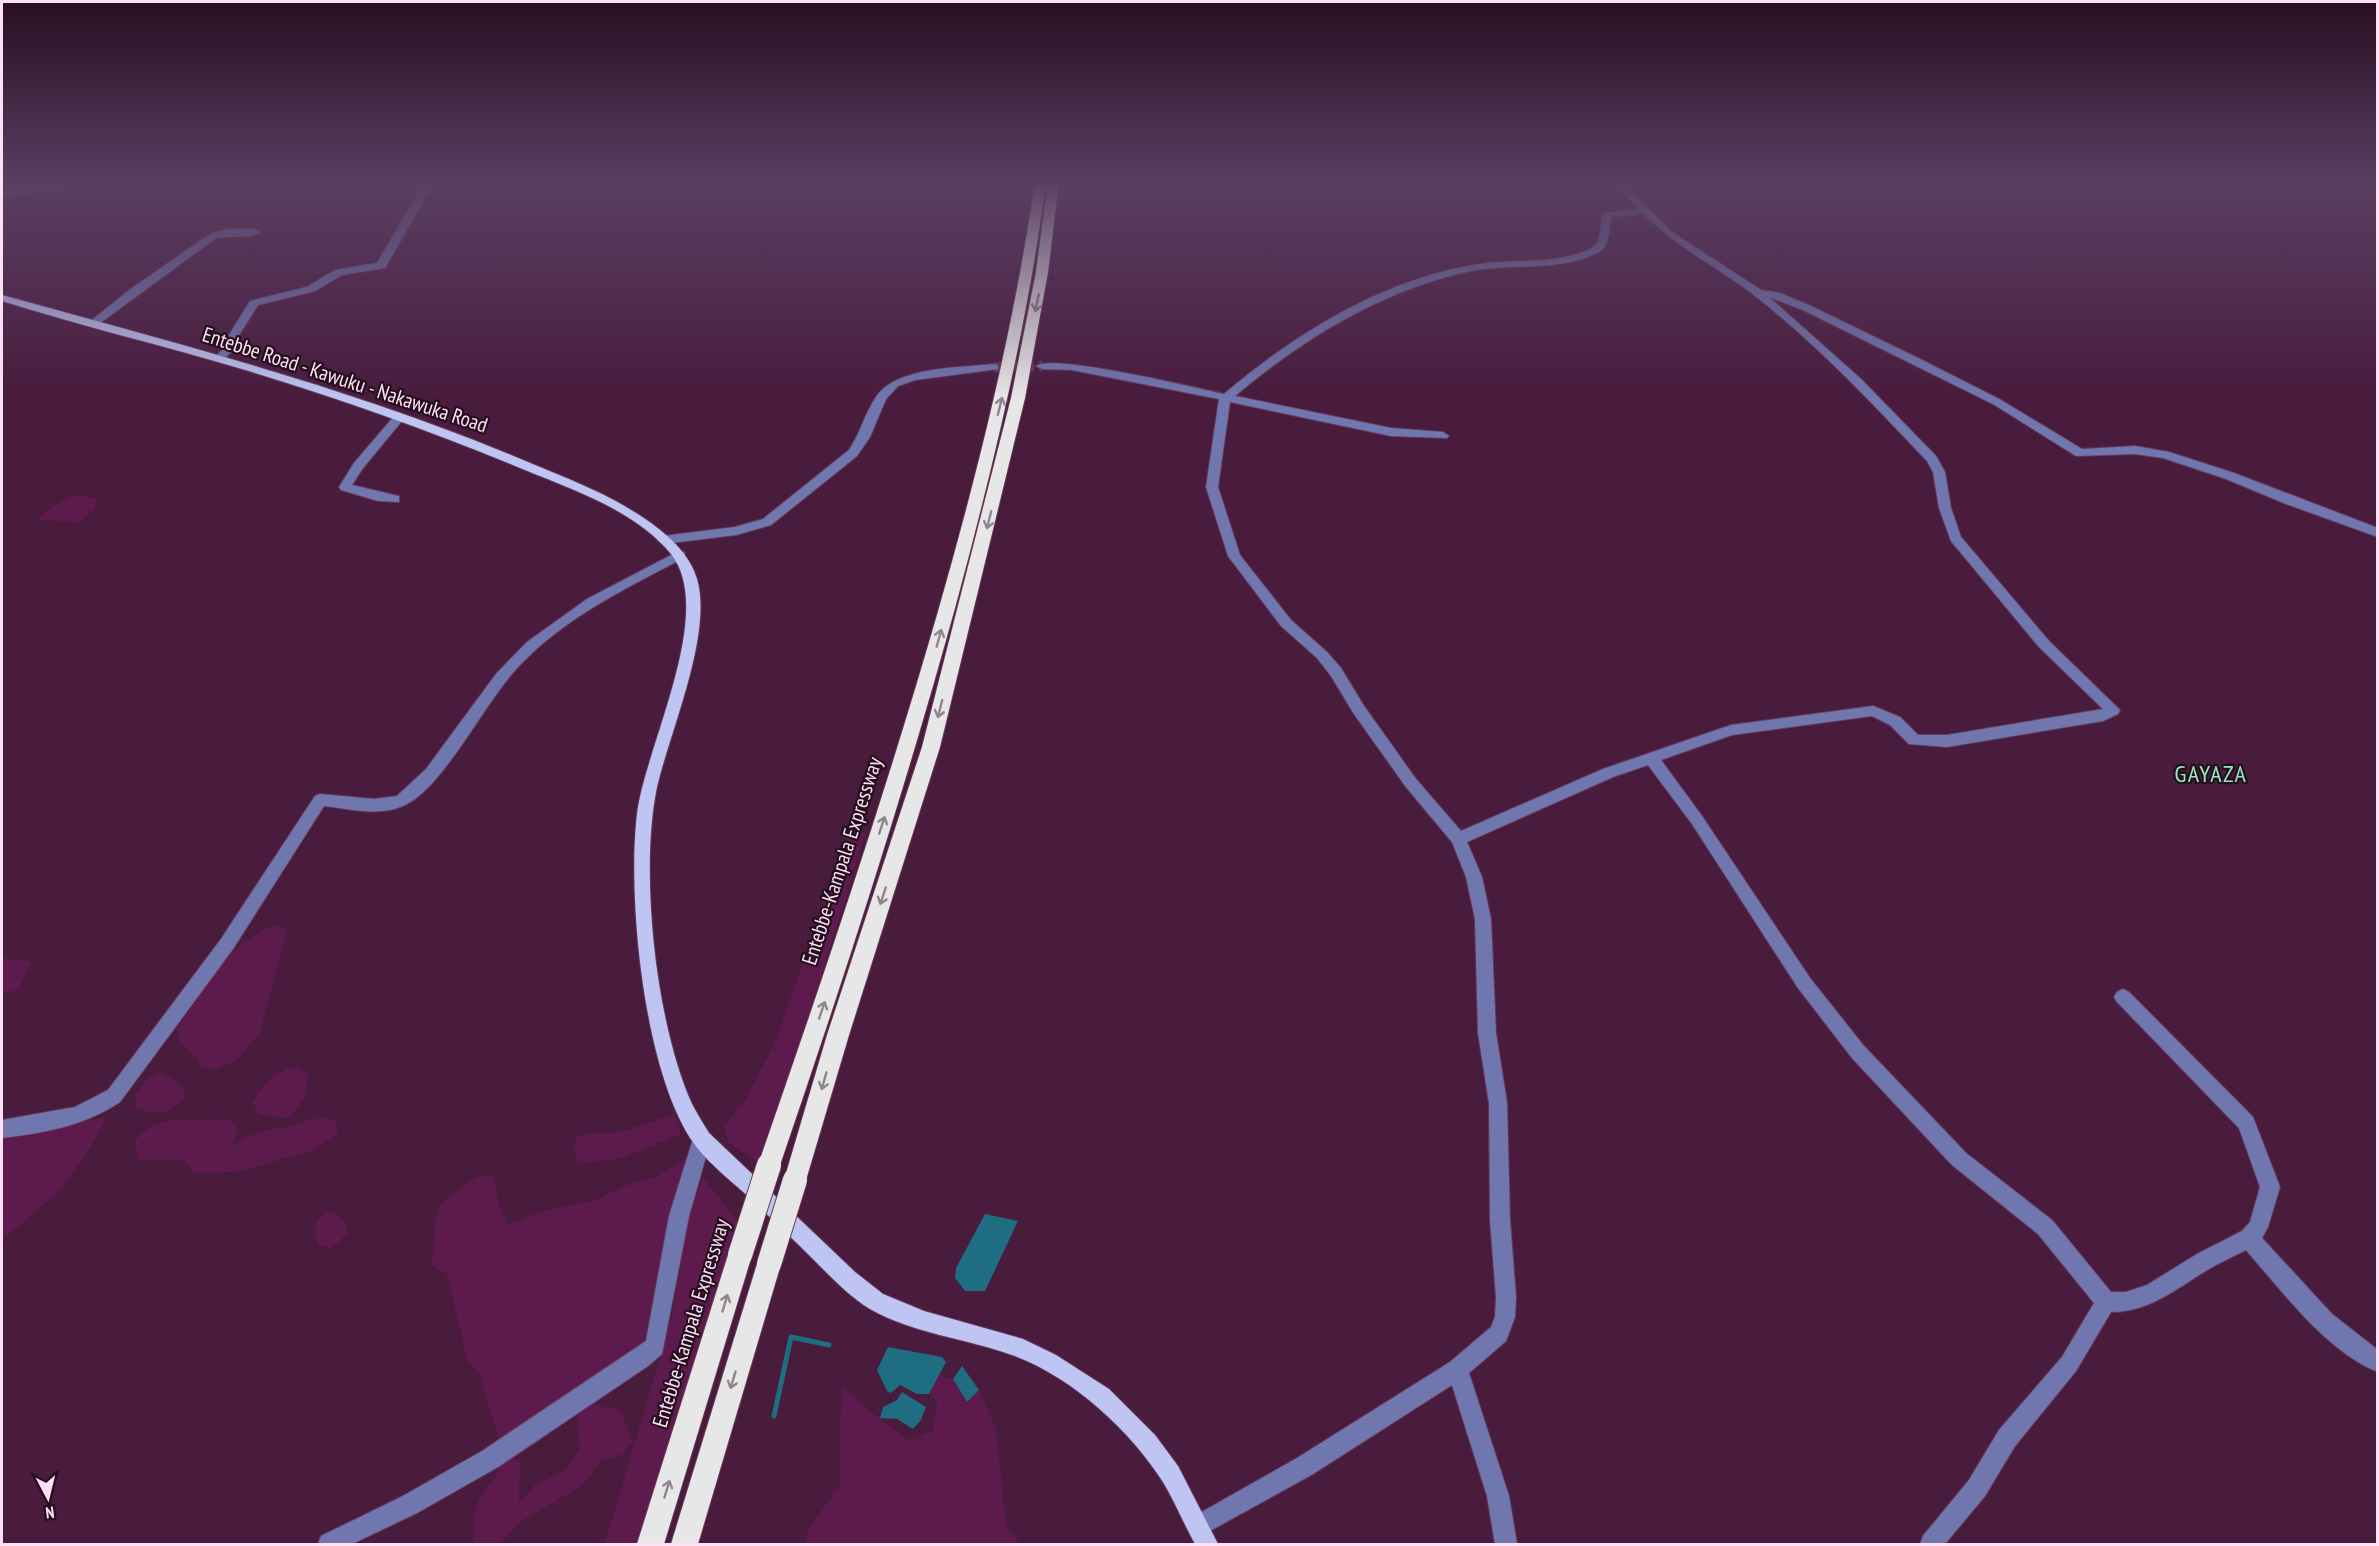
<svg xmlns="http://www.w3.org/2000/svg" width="2379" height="1546" viewBox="0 0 2379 1546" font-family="'PT Sans Narrow',sans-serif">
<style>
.green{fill:#5d1b4d}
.water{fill:#1f6d81}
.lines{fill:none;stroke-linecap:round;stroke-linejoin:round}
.stream{stroke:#1f6d81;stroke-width:5}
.minor-tunnel{stroke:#643958;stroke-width:10;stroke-dasharray:10 5;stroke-linecap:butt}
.minor-casing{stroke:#663b5a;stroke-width:2}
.major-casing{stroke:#663b5a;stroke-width:2}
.highway-casing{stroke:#663b5a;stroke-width:2}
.minor{fill:#7076ae;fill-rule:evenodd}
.major{fill:#bec5f3;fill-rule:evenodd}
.highway{fill:#e7e7e7;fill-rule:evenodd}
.highway-bridge-casing{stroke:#663b5a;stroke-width:26;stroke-linecap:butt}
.highway-bridge{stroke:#e7e7e7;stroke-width:24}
.oneway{stroke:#8f868d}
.labels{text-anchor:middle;stroke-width:4.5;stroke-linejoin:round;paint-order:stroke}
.street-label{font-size:21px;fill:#ffe0f4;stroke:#240f1e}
.quarter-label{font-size:24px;letter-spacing:1.5px;fill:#99e8bb;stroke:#240f1e}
</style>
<rect width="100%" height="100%" fill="#491b3d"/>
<g class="green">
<polygon points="75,495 97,499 94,509 79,522 39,520 45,511"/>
<polygon points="849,831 866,832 763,1165 729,1143 723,1127 744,1102 774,1045"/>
<path d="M274,925L287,930L260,1033L237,1060L218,1069L201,1067L197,1058L180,1043L177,1028C209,986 223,947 274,925Z"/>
<polygon points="2,958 31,962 18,990 2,993"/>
<path d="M296,1067L308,1073L306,1096L289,1118L259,1114L252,1102C264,1086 274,1070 296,1067Z"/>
<path d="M160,1073L180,1083L187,1097C166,1113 161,1118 136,1107L135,1094L148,1079Z"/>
<polygon points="674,1114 681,1134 623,1158 577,1164 574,1148 577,1137 589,1133 616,1133"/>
<polygon points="318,1116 335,1120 338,1135 308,1152 237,1172 195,1173 184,1160 138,1160 135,1140 150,1126 174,1120 230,1119 237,1129 233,1146 249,1136 270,1129 291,1127"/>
<polygon points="107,1117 88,1151 58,1192 2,1240 2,1138"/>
<polygon points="688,1158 649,1348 545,1415 540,1441 521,1449 499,1441 480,1375 467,1359 447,1274 431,1265 434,1249 435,1221 440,1204 476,1177 494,1175 498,1202 508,1225 542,1211 596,1200 631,1183 653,1178"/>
<polygon points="703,1178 740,1224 636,1544 605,1544 673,1313 688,1214"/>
<path d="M332,1211L346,1223L347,1234L331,1248L319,1245C311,1231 315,1225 323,1213Z"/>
<polygon points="939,1374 953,1379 966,1402 979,1390 996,1429 1006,1525 1020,1544 805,1544 808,1530 840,1485 840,1421 843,1386 863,1406 908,1440 933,1430 937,1401 929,1394"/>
<polygon points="589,1404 620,1410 633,1442 622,1455 601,1461 583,1485 520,1522 500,1544 475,1544 473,1517 478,1501 494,1479 503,1456 512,1456 520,1461 519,1502 535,1485 565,1471 580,1448 577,1419"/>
</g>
<g class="water">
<polygon points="985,1214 1018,1221 985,1291 965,1291 955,1278 956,1268"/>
<polygon points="888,1347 942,1357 946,1362 929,1394 917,1394 900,1385 891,1393 887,1391 877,1370"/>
<polygon points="962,1366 979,1390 967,1402 953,1379"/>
<polygon points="902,1392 926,1407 921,1420 913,1429 897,1419 880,1418 883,1407 897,1400"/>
</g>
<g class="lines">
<polyline class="stream" points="774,1416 791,1337 829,1345"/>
<polyline class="minor-tunnel" points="994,367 1042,366"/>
<g class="minor-casing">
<g id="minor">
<polygon points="72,182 102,182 2,197 2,191"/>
<polygon points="425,182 434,182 385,268 342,275 315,291 258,305 239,335 236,347 222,361 214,361 213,359 226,346 229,335 250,301 307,287 335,270 377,263"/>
<path d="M1613,182H1623L1672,232L1761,290L1780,293L1811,306L1922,360L2001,400L2082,449L2135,446L2169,452L2234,473L2378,528V537L2286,504L2226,479L2163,458L2135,454L2076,456L1993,404L1803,310L1769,297L1861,379L1936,456L1945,472L1951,508L1961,537L2049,641L2120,710L2118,714L2103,721L1947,747L1909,744L1890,725L1872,716L1732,735L1661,760L1702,816L1810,978L1864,1046L1966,1153L2052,1220L2111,1292H2126L2147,1285L2197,1254L2242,1231L2250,1222L2260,1187L2239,1128L2117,1002L2114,997L2117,992L2123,989L2129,992L2253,1117L2280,1187L2268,1227L2262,1238L2332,1314L2378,1350V1372C2326,1351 2282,1291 2246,1250C2234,1256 2221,1262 2209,1269C2177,1288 2150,1312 2111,1312L2076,1371L2015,1446L1985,1496L1945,1544H1920L1923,1536L1969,1480L1999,1430L2062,1357L2094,1303L2038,1234L1952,1165L1852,1058L1798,988L1692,824L1648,765L1613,777L1467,842L1482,877L1491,919L1496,1033L1507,1103L1510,1220L1516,1297L1515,1317L1506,1341L1469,1373L1509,1496L1517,1544H1495L1487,1496L1452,1385L1313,1474L1199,1537L1191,1534L1188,1526L1191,1518L1297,1458L1450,1362L1491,1327L1495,1317L1496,1297L1490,1220L1489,1103L1478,1033L1475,919L1466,877L1452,842L1406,787L1354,714L1331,676L1317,658L1281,626L1228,556L1206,487L1219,399L1072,370L1042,369L1036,366C1052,353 1197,388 1224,394C1295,334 1380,281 1473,265C1511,258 1554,266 1590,249C1604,243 1598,225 1604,213L1638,209ZM1644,214C1678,249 1717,266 1754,295C1817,344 1872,403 1927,461L1933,472L1939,508L1951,541L2039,647L2103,709L1947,735H1918L1900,717L1873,706L1731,725L1603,769L1461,831L1416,779L1364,706L1341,668L1327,652L1291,620L1240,555L1218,487L1230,402L1391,436L1447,438L1449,436L1443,432L1391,428L1235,396C1302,339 1384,289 1471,271C1512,263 1558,272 1597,253C1611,246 1608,231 1611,217Z"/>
<path d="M228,229H256L261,232C251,239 230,235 216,238L96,326L87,324L132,288L210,234Z"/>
<path d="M994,364L998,365V369L915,380L898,386L886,399L870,437L857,456L771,525L736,535L663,544L657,540L663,536L735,527L763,519L849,450C860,434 865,413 876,397C897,366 960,368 994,364Z"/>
<polygon points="400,413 406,416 363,468 352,485 399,496 399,502 378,501 341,490 339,487 354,463 396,414"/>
<path d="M679,551L684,552L685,555L684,558C626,588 566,617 520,665C485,700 446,785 405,805C380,817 350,809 324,806L233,949L120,1102C85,1126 43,1133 2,1138V1120L75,1107L108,1090L221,939L315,796L320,794L374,799L397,796L426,769L496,674L527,642L587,599Z"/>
<polygon points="702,1130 709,1133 711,1139 689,1216 662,1354 648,1366 498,1467 417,1513 352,1544 318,1544 321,1536 401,1497 482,1451 646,1341 669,1216 693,1139 695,1133"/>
</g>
</g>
<g class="major-casing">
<path id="major" d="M2,295C172,342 343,386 506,453C555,474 608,492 651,523C670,537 690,555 697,579C713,634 670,731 657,787C639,872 656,1025 692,1104C697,1114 703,1123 709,1133L855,1272L883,1294L924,1311L1023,1339L1056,1355L1109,1389L1155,1435L1178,1466L1218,1544H1195C1184,1524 1175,1502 1163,1482C1130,1430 1071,1376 1012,1355C965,1338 914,1334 870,1309C850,1297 833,1279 817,1263C796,1242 774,1221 752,1200C734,1183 710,1165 695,1145C644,1075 627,899 637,814C645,747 717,612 671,554C636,511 574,490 525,470C432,431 338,398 242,369C162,345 81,326 2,301Z"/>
</g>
<g class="highway-casing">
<g id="highway">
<path d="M1035,182H1046C1027,327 993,467 955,608C903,796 843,981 780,1165L777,1173L769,1176L761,1173L758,1165C822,981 885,796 939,608C979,468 1014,327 1035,182Z"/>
<polygon points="1048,182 1059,182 1048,272 1025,398 940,747 849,1035 806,1180 803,1188 795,1191 787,1188 784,1180 827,1035 922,747 1011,398 1036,272"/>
<polygon points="740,1243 748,1247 752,1255 664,1544 637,1544 728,1255 732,1247"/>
<polygon points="769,1252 777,1256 781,1264 698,1544 671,1544 757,1264 761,1256"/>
</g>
</g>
<use href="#minor" class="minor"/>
<use href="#major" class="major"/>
<use href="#highway" class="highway"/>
<g class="highway-bridge-casing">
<g id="highway-bridge">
<polyline points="740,1255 769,1165"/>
<polyline points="769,1264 795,1180"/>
</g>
</g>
<use href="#highway-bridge" class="highway-bridge"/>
</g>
<defs><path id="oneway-shaft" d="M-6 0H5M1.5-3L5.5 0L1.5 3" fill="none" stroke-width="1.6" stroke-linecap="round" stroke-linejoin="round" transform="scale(1.5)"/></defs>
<g class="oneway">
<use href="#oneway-shaft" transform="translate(1037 303) rotate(101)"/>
<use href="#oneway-shaft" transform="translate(1000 406) rotate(-76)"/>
<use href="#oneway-shaft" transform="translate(989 520) rotate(104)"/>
<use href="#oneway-shaft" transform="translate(939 638) rotate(-75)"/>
<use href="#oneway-shaft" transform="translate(940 709) rotate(104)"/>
<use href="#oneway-shaft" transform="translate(882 825) rotate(-72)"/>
<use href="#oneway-shaft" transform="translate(883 896) rotate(108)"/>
<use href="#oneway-shaft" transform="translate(822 1010) rotate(-71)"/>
<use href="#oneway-shaft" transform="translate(824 1081) rotate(106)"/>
<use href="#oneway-shaft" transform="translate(725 1303) rotate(-73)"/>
<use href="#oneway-shaft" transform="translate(733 1380) rotate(107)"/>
<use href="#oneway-shaft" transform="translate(667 1489) rotate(-73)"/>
</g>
<linearGradient id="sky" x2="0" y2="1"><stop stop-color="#280f22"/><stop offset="0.46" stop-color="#593f62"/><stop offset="1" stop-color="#593f62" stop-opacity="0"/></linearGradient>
<rect width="2379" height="399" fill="url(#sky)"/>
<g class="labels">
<g class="street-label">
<text transform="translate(345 380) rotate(18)" y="7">Entebbe Road - Kawuku - Nakawuka Road</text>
<text transform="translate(842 861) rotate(-72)" y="7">Entebbe-Kampala Expressway</text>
<text transform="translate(691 1323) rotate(-73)" y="7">Entebbe-Kampala Expressway</text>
</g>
<g class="quarter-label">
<text x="2211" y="782">GAYAZA</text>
</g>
</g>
<rect width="2379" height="1546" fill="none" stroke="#ffe0f4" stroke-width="6"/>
<g transform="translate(48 1498) rotate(173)" stroke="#240f1e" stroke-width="4.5" paint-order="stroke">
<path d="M0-4.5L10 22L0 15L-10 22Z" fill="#ffe0f4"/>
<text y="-9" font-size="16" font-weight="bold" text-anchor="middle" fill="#ffe0f4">N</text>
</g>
</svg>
